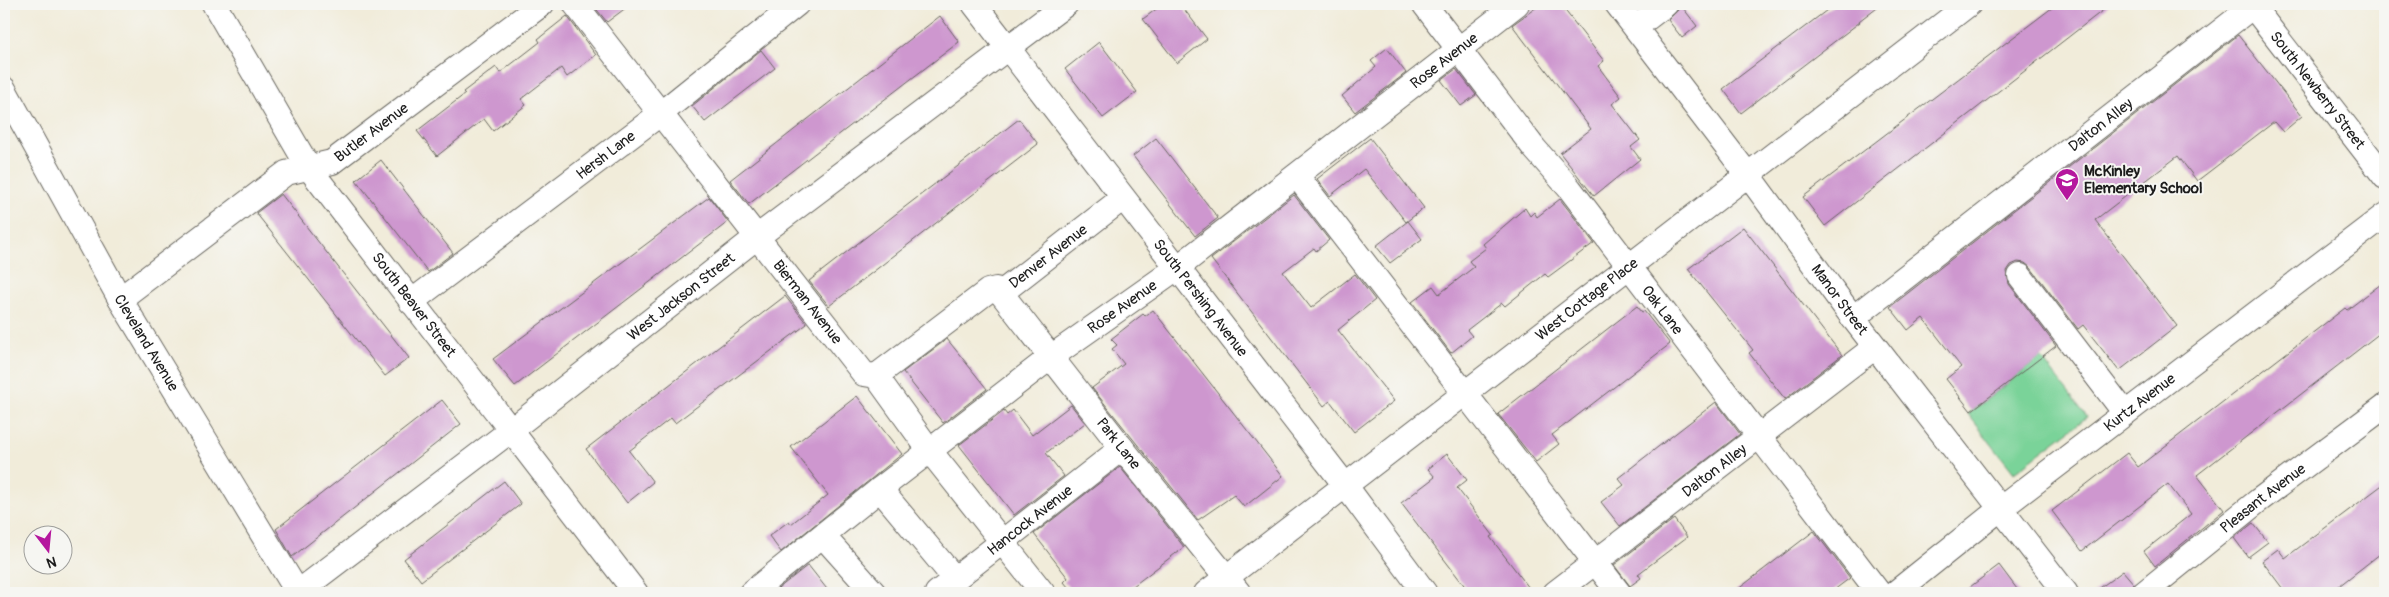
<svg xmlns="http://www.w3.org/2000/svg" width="2389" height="597" viewBox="0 0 2389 597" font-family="Pangolin,sans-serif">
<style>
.green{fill:#7ad399;stroke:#4b785a}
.building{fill:#ce97cf}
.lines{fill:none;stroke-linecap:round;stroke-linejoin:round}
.minor-casing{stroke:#67655e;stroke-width:26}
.minor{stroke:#fff;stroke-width:24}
.labels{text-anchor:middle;stroke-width:4;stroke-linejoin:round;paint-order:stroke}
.street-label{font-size:15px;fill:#1c1c1c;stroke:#f6f6f2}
.poi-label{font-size:15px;font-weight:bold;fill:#1c1c1c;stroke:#f6f6f2;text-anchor:start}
</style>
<rect width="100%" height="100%" fill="#f6f6f2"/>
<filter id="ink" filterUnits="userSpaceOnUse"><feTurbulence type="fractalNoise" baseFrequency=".02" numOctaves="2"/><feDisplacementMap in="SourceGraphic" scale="10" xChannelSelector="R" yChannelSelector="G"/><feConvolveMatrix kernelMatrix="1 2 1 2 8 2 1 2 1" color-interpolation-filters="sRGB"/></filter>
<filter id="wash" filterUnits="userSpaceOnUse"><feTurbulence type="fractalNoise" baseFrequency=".0096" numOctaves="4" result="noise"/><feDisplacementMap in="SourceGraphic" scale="20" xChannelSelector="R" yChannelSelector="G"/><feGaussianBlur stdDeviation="1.12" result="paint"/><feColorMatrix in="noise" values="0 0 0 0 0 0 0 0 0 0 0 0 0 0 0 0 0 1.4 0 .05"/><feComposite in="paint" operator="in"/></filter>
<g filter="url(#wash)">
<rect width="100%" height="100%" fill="#f1ecda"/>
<polygon class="green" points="2041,357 2087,417 2014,473 1968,414"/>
<g id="blocks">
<g class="building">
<polygon points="592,4 631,4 607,22"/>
<polygon points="1163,4 1180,4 1207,39 1177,63 1143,19"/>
<polygon points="1541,4 1560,4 1604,61 1598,66 1621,97 1612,104 1640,140 1631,147 1640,159 1594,196 1560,153 1591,129 1512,25"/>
<polygon points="1680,4 1697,26 1682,38 1668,20 1678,10"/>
<polygon points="1835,4 1881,4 1859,21 1860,22 1741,113 1723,89"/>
<polygon points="2057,4 2111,4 1825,226 1803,197"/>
<polygon points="567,16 596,55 567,77 561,68 521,99 526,105 493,131 484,119 437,156 417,131 465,94 463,92 496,67 500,73 540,42 538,39"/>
<polygon points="940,16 959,42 749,204 730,180"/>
<polygon points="2238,35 2302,116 2283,132 2274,122 2197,181 2178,156 2095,220 2177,326 2119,371 2083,325 2078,329 2031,268 2025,263 2018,262 2011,265 2007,271 2009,284 2056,346 1971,411 1946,379 1961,367 1923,318 1908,330 1890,307"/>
<polygon points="1099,42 1137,92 1103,118 1065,69"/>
<polygon points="1387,48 1406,73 1355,112 1342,96 1376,67 1371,61"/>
<polygon points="761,50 775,68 705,122 692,106"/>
<polygon points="1456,69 1476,95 1461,106 1441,80"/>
<polygon points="1019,119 1038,144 829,306 809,281"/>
<polygon points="1156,138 1218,218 1195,236 1133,156"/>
<polygon points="1370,138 1424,208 1406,222 1364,169 1330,196 1317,179"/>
<polygon points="381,160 453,253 428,272 356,180"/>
<polygon points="281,194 409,358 385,376 256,213"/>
<polygon points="1294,195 1329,240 1316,251 1314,248 1283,272 1311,308 1355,274 1375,300 1338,330 1394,401 1354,432 1330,401 1324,406 1211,259"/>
<polygon points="709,197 728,222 515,386 493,359"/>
<polygon points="1560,199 1594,243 1548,277 1545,274 1505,306 1502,303 1467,330 1472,336 1451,353 1412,302 1433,286 1439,294 1474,267 1469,261 1486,248 1483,244 1525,208 1530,216 1534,212 1537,217"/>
<polygon points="1408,221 1422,239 1390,263 1376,246"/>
<polygon points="1743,227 1842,355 1785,399 1749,353 1753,350 1688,269"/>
<polygon points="2385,281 2385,329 2197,475 2224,510 2155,566 2144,551 2191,514 2168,484 2082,551 2052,511 2127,453 2138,467 2345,308 2347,310"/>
<polygon points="785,296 807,324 675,423 671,418 629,451 653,482 627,503 586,449"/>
<polygon points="1637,306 1642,312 1644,311 1670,344 1552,435 1559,444 1536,462 1498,414"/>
<polygon points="1153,310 1283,476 1244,507 1234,495 1198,520 1092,388 1124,364 1112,349 1117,345 1111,339 1143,314 1145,316"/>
<polygon points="947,339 987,389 943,423 903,372"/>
<polygon points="857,396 902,454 781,552 769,536 789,521 791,524 828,495 791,447"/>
<polygon points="442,400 461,424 292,557 276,529"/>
<polygon points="1716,402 1740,434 1620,526 1601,502 1624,485 1618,478"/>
<polygon points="1071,405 1085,423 1046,453 1064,476 1014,515 959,445 1004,411 1007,415 1013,410 1032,435"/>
<polygon points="1447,454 1467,480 1457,488 1493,535 1490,537 1533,593 1470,593 1401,503 1435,477 1428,469"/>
<polygon points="1120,467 1184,547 1124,593 1073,593 1064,582 1068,578 1034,534"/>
<polygon points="504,481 521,504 421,581 404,559"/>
<polygon points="2385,483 2385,550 2330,593 2286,593 2262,561 2278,549 2285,558"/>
<polygon points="1674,519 1687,537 1638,574 1641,578 1630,586 1614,565"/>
<polygon points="2253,523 2268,542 2248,557 2234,538"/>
<polygon points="1814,531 1850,578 1830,593 1733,593"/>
<polygon points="808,565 830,593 773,593 784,584"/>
<polygon points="1999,565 2020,593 1962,593"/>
<polygon points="2123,571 2134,584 2131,593 2093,593"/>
</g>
</g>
</g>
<g filter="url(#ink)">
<use href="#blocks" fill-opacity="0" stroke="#67655e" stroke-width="1"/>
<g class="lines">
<g class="minor-casing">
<g id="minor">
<path id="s1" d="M214,4L309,168L636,593"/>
<path id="s2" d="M575,4L864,374L876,376L930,451L1043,593"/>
<path id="s3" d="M974,4L1345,485L1425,593"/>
<path id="s4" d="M1424,4L1534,148L1570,189L1879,593"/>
<path id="s5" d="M1617,4L1748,175L1853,318L2066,593"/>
<path id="s6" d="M2251,4L2385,177"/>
<polyline points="1636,27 1666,4"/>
<path id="s7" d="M4,89L120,299L298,593"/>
<polyline points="1297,176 1619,593"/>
<polyline points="2020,276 2125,413"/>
<path id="s8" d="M1001,293L1122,448L1239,593"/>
<path id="s9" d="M120,299L286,173L332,162L542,4"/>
<path id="s10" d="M411,302L660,114L797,4"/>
<path id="s11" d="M1853,318L2253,6"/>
<path id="s12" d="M876,376L988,291L996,289L1001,293L1123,198"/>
<polyline points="880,489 955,579"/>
<polyline points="823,536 874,593"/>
<path id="s13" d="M297,593L510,431L757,237L1066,4"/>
<path id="s14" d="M751,593L880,489L1051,357L1177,268L1517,4"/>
<path id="s15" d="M937,593L1122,448"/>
<path id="s16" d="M1206,593L1969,4"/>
<path id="s17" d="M1555,593L1875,347"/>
<path id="s18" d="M1895,593L2000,509L2385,215"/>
<path id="s19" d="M2144,593L2258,501L2385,406"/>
</g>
</g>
<use href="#minor" class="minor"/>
</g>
</g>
<defs>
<g id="school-pin" transform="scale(1.25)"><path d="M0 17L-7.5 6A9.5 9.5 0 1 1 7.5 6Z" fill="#b5179e" stroke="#f6f6f2"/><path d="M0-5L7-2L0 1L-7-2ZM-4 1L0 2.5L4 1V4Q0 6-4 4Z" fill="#fff"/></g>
</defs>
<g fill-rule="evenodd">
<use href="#school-pin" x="2067" y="180"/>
</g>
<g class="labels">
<g class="street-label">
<text dy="5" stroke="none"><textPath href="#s14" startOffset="874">Rose Avenue</textPath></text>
<text dy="5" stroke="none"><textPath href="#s6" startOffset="109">South Newberry Street</textPath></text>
<text dy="5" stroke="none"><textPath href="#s11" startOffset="314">Dalton Alley</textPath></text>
<text dy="5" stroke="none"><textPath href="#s9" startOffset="305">Butler Avenue</textPath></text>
<text dy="5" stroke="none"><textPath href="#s10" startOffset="244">Hersh Lane</textPath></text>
<text dy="5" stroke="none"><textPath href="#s12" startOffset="215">Denver Avenue</textPath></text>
<text dy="5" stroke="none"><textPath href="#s13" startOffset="485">West Jackson Street</textPath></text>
<text dy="5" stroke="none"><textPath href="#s3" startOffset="371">South Pershing Avenue</textPath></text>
<text dy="5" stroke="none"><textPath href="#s16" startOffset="481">West Cottage Place</textPath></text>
<text dy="5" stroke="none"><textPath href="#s5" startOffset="370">Manor Street</textPath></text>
<text dy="5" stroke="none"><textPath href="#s2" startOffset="378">Bierman Avenue</textPath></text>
<text dy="5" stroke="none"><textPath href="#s1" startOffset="362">South Beaver Street</textPath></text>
<text dy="5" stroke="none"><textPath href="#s14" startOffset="469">Rose Avenue</textPath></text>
<text dy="5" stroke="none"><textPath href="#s4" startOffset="388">Oak Lane</textPath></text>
<text dy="5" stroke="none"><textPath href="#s7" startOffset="291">Cleveland Avenue</textPath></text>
<text dy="5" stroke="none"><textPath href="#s18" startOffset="310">Kurtz Avenue</textPath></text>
<text dy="5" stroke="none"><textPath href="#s8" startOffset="191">Park Lane</textPath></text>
<text dy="5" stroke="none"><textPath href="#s17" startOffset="201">Dalton Alley</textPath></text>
<text dy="5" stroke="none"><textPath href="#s19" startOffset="152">Pleasant Avenue</textPath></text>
<text dy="5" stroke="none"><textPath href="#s15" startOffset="118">Hancock Avenue</textPath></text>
</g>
<g class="poi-label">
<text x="2084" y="176">McKinley<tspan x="2084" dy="17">Elementary School</tspan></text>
</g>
</g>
<rect width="2389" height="597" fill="none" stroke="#f6f6f2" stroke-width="20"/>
<g transform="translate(48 550) rotate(164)"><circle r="24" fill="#f6f6f2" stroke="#9f9f9c"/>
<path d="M0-4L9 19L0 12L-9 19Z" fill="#b5179e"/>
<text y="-8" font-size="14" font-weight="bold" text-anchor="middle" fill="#1c1c1c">N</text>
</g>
</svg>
